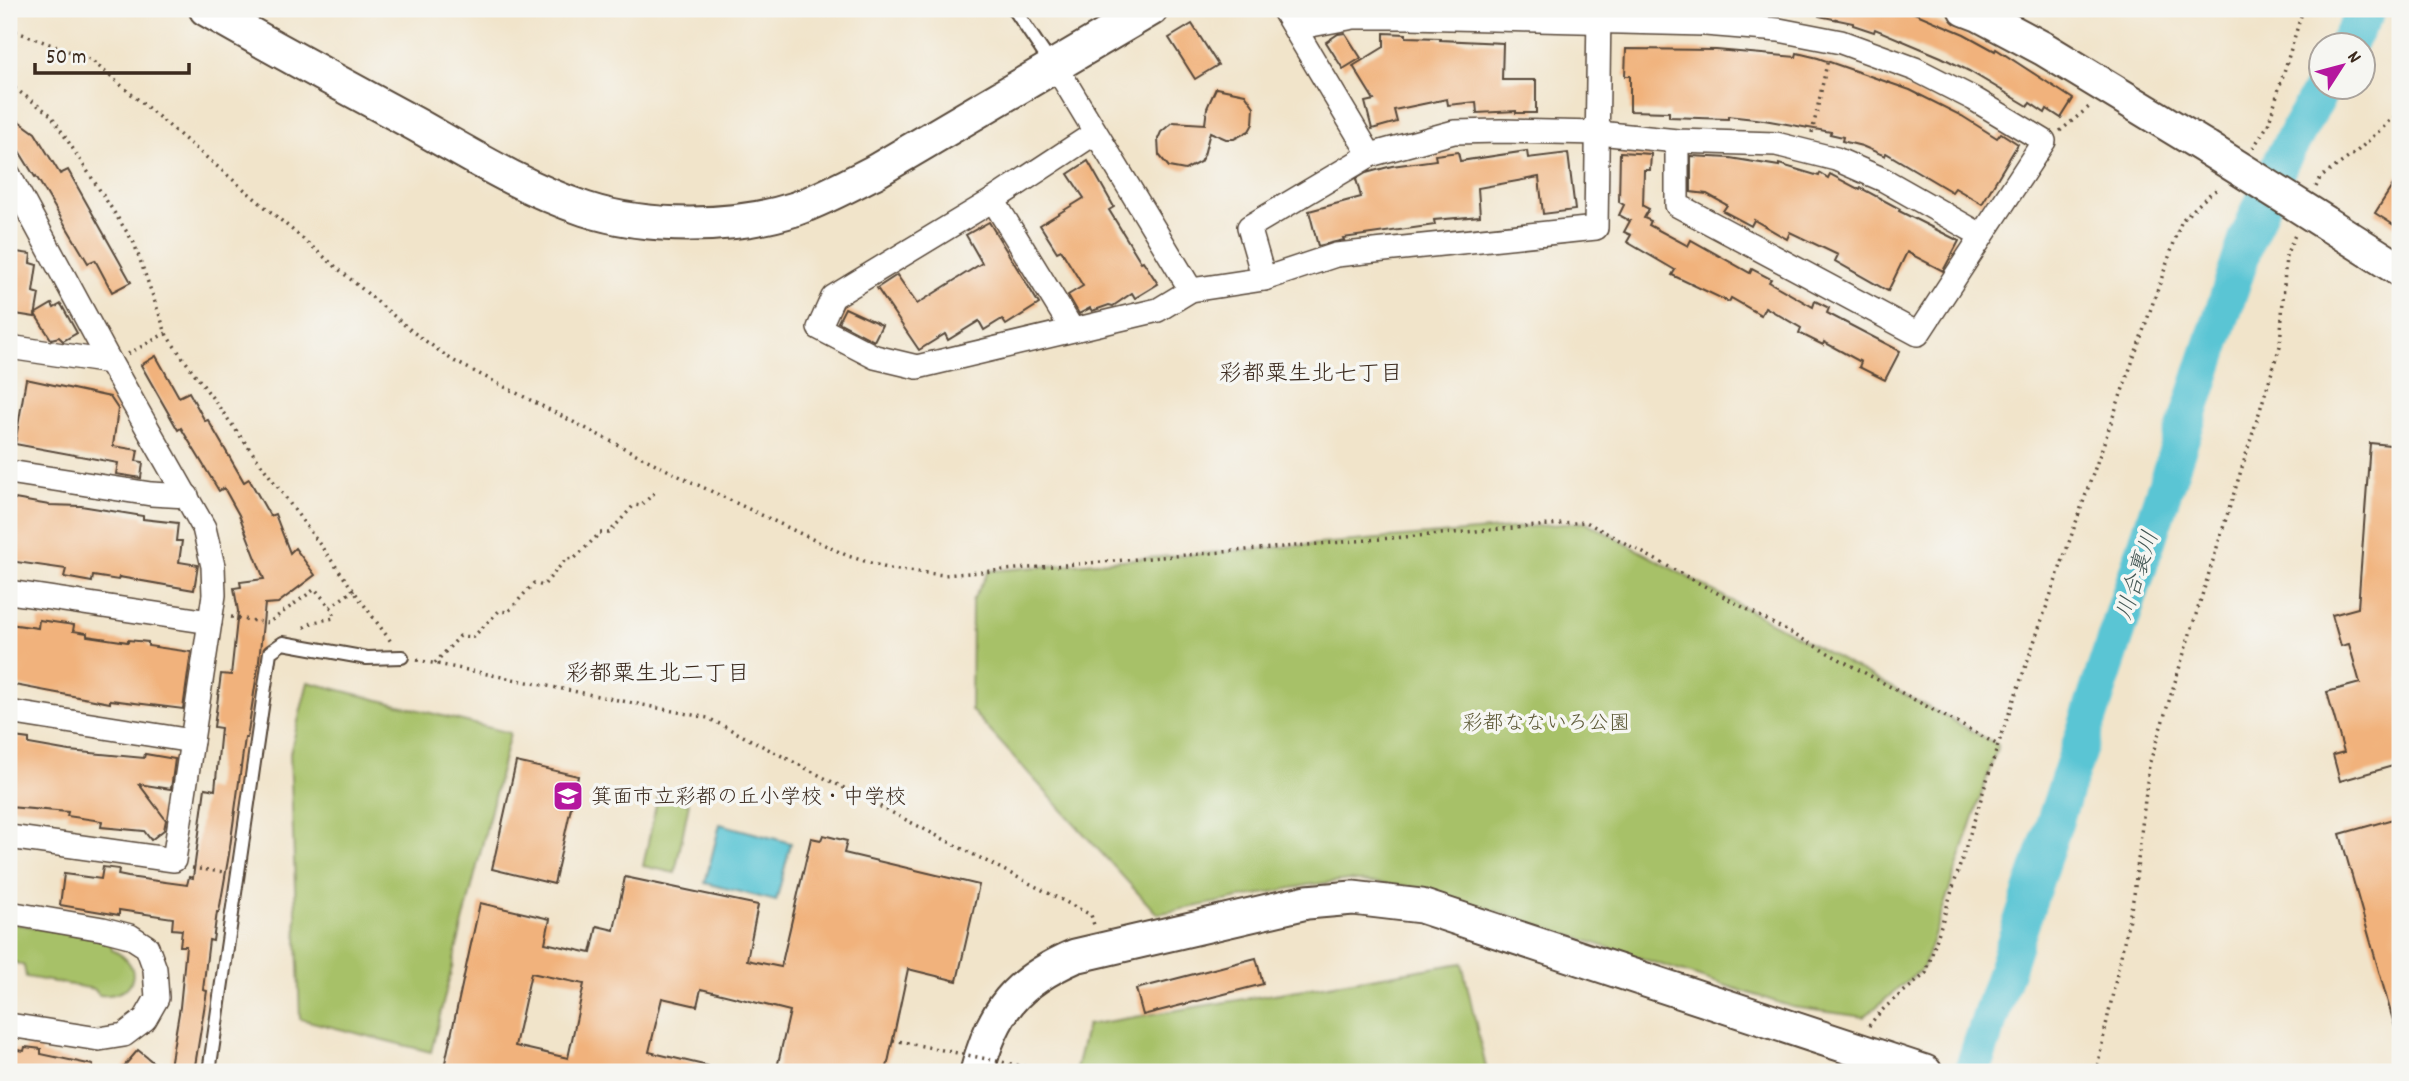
<svg xmlns="http://www.w3.org/2000/svg" width="2409" height="1081" viewBox="0 0 2409 1081" font-family="Dekko,'Klee One',sans-serif">
<style>
.green{fill:#a7c167;stroke:#717642;stroke-width:2}
.water{fill:#5ac5d4;stroke:#4a7879;stroke-width:2}
.lines{fill:none;stroke-linecap:round;stroke-linejoin:round}
.river{stroke:#5ac5d4;stroke-width:37}
.building{fill:#f1b27c;fill-rule:evenodd}
.lane-casing{stroke:#564638;stroke-width:16}
.street-casing{stroke:#564638;stroke-width:26}
.secondary-casing{stroke:#564638;stroke-width:37}
.path{stroke:#564638;stroke-width:3.5;stroke-dasharray:2 5;stroke-linecap:butt}
.lane{stroke:#fff;stroke-width:12}
.street{stroke:#fff;stroke-width:23}
.secondary{stroke:#fff;stroke-width:33}
.secondary-bridge-casing{stroke:#564638;stroke-width:37;stroke-linecap:butt}
.path-bridge{stroke:#564638;stroke-width:3.5;stroke-dasharray:2 5;stroke-linecap:butt}
.secondary-bridge{stroke:#fff;stroke-width:33}
.labels{text-anchor:middle;stroke-width:7;stroke-linejoin:round;paint-order:stroke}
.park-label{font-size:21px;fill:#5b5734;stroke:#f6f6f2}
.poi-label{font-size:21px;fill:#3b2a1e;stroke:#f6f6f2;text-anchor:start}
.neighbourhood-label{font-size:23px;fill:#3b2a1e;stroke:#f6f6f2}
.water-label{font-size:23px;font-style:italic;fill:#445855;stroke:#f6f6f2}
</style>
<rect width="100%" height="100%" fill="#f6f6f2"/>
<filter id="ink" filterUnits="userSpaceOnUse"><feTurbulence type="fractalNoise" baseFrequency=".0143" numOctaves="2"/><feDisplacementMap in="SourceGraphic" scale="14" xChannelSelector="R" yChannelSelector="G"/><feConvolveMatrix kernelMatrix="1 2 1 2 8 2 1 2 1" color-interpolation-filters="sRGB"/></filter>
<filter id="wash" filterUnits="userSpaceOnUse"><feTurbulence type="fractalNoise" baseFrequency=".00686" numOctaves="4" result="noise"/><feDisplacementMap in="SourceGraphic" scale="28" xChannelSelector="R" yChannelSelector="G"/><feGaussianBlur stdDeviation="1.57" result="paint"/><feColorMatrix in="noise" values="0 0 0 0 0 0 0 0 0 0 0 0 0 0 0 0 0 1.4 0 .05"/><feComposite in="paint" operator="in"/></filter>
<g filter="url(#wash)">
<rect width="100%" height="100%" fill="#f1e4ca"/>
<g class="green">
<polygon points="1586,522 1998,745 1923,968 1864,1017 1792,1007 1424,888 1349,880 1308,885 1157,914 971,710 972,601 989,571"/>
<polygon points="308,682 510,733 431,1052 300,1019 290,753"/>
<polygon points="658,796 689,803 675,873 643,866"/>
<path d="M9,923L110,939L112,950C146,965 136,998 99,995L94,989L26,977L24,966L9,960Z"/>
<polygon points="1462,963 1487,1072 1075,1072 1087,1025"/>
</g>
<polygon class="water" points="720,824 791,843 776,901 705,883"/>
<g class="lines">
<g class="river">
<polyline points="2346,46 2368,9"/>
<polyline points="1972,1072 2247,239 2281,161 2322,88"/>
</g>
</g>
<g id="blocks">
<g class="building">
<polygon points="1820,9 1905,9 1964,34 1995,51 1996,49 2073,99 2061,118 2047,109 2045,113 2030,103 2028,106 1969,71 1941,57 1875,29 1874,32 1853,25 1853,23 1819,16"/>
<polygon points="1192,24 1218,65 1195,79 1169,38"/>
<polygon points="1345,33 1361,58 1343,69 1326,42 1338,34"/>
<polygon points="1384,33 1406,34 1406,37 1440,38 1440,40 1503,43 1502,80 1536,80 1536,113 1516,113 1516,111 1477,113 1476,102 1448,105 1447,99 1394,110 1397,122 1372,129 1365,102 1374,100 1353,66 1384,47"/>
<polygon points="1626,49 1716,50 1796,57 1797,53 1818,58 1910,90 1962,116 1997,138 2001,133 2018,144 1982,204 1955,188 1952,192 1886,153 1885,156 1862,146 1842,141 1843,137 1830,134 1831,132 1764,120 1728,116 1728,119 1669,117 1669,112 1630,111 1630,76 1625,76"/>
<polygon points="1216,88 1245,94 1254,107 1253,124 1249,131 1234,139 1226,139 1210,132 1204,155 1200,162 1185,170 1169,167 1159,155 1158,139 1161,132 1173,122 1205,124 1207,108"/>
<polygon points="9,114 35,133 60,174 68,170 131,282 112,292 95,260 88,263 36,176 35,177 14,143 9,140"/>
<polygon points="1527,151 1528,158 1568,153 1575,210 1543,214 1539,177 1478,188 1480,216 1434,220 1435,225 1343,238 1344,240 1318,246 1309,211 1361,197 1356,179 1366,173 1392,166 1436,160 1435,155 1458,152 1460,161"/>
<polygon points="1620,152 1651,154 1650,170 1644,170 1643,206 1649,209 1644,218 1651,221 1649,225 1688,246 1691,240 1750,273 1752,269 1771,279 1769,282 1813,307 1815,301 1829,308 1827,313 1900,351 1885,380 1859,367 1861,362 1824,342 1823,345 1799,333 1801,328 1765,307 1761,315 1731,298 1729,302 1672,275 1675,270 1627,242 1631,235 1624,232 1630,221 1619,215 1624,205 1619,202"/>
<polygon points="1691,156 1730,158 1779,166 1779,164 1819,176 1820,173 1828,178 1830,174 1860,190 1861,188 1900,209 1899,211 1959,241 1943,271 1907,252 1888,291 1835,261 1838,255 1790,232 1787,239 1754,220 1751,226 1723,211 1727,205 1707,194 1691,192"/>
<polygon points="1088,161 1114,207 1109,210 1141,262 1143,261 1158,284 1135,298 1132,293 1113,306 1109,305 1092,311 1090,308 1079,314 1068,295 1083,286 1061,250 1057,252 1040,225 1084,198 1068,174"/>
<polygon points="2400,174 2400,229 2375,213"/>
<polygon points="989,222 1039,304 1006,325 1002,319 984,330 979,321 948,340 945,334 919,350 877,288 897,275 917,304 982,263 966,235"/>
<polygon points="9,251 31,254 30,263 37,265 33,292 39,294 35,317 9,313"/>
<polygon points="52,304 54,308 61,304 77,333 63,341 59,337 51,339 35,314"/>
<polygon points="845,308 882,325 874,341 838,322"/>
<polygon points="156,356 179,397 189,392 205,421 208,420 244,482 249,479 270,516 275,514 290,553 295,548 315,575 278,603 265,604 259,661 247,738 245,738 229,854 219,912 217,912 213,941 209,940 203,990 207,991 194,1072 169,1072 180,1007 186,946 180,946 182,930 172,929 173,918 119,910 119,915 60,905 64,874 101,879 103,867 119,869 118,875 128,877 187,885 189,877 193,878 205,788 215,790 221,728 214,727 221,674 231,675 238,611 234,588 241,587 240,582 264,579 239,515 224,488 219,491 181,428 178,430 141,365"/>
<polygon points="26,379 110,397 118,409 113,446 138,450 136,461 143,462 141,478 116,474 118,463 15,444"/>
<polygon points="2370,443 2400,446 2398,475 2400,475 2400,764 2340,781 2333,755 2344,752 2327,692 2360,683 2349,644 2341,646 2332,615 2358,608"/>
<polygon points="9,498 49,505 81,506 143,516 143,519 178,523 176,541 182,541 179,562 198,565 194,590 119,577 118,580 93,576 92,582 64,577 66,569 9,561"/>
<polygon points="39,620 74,625 73,631 87,633 87,636 128,642 128,640 148,642 148,646 191,652 183,709 110,700 110,703 9,684 9,624 38,628"/>
<polygon points="14,737 29,739 29,744 69,751 144,758 145,754 175,759 171,789 139,784 166,820 164,830 151,840 144,831 101,827 102,821 67,816 68,812 9,807 9,768"/>
<polygon points="516,762 578,776 554,884 492,869"/>
<polygon points="2400,817 2400,1030 2396,1031 2340,834"/>
<path d="M823,835L847,841L844,853L979,885L957,981L908,969L886,1072H776L790,1011L701,989L697,1006L662,998L649,1052L708,1066L707,1072H443L480,903L550,919L545,943L591,953L597,926L614,930L625,877L758,905L747,960L781,967L811,838L821,840ZM531,973L584,984L568,1058L515,1046Z"/>
<polygon points="1256,958 1263,984 1143,1015 1136,989"/>
<polygon points="25,1047 41,1049 41,1054 93,1065 92,1072 9,1072 9,1049 24,1051"/>
<polygon points="138,1050 165,1072 119,1072"/>
</g>
</g>
</g>
<g filter="url(#ink)">
<use href="#blocks" fill-opacity="0" stroke="#564638" stroke-width="2"/>
<g class="lines">
<g class="lane-casing">
<g id="lane">
<polyline points="1014,9 1053,67"/>
<polyline points="209,1072 270,652 283,643 367,658 402,657"/>
</g>
</g>
<g class="street-casing">
<g id="street">
<polyline points="1283,9 1370,155"/>
<polyline points="1295,28 1354,17 1409,17 1705,24 1779,30 1841,42 1915,69 1974,99 2044,141 1918,334 1677,205 1677,141"/>
<polyline points="1053,67 1064,80 1191,290"/>
<polyline points="1095,133 993,200 833,297 819,328 875,357 917,367 1158,310 1191,290 1264,279 1336,255 1596,228 1599,9"/>
<polyline points="9,175 110,362 204,528 213,566 214,595 174,860 9,837"/>
<polyline points="993,200 1072,329"/>
<polyline points="1264,279 1249,227 1370,155 1454,132 1501,131 1599,133 1677,141 1776,144 1836,159 1884,180 1981,235"/>
<polyline points="9,347 110,362"/>
<polyline points="9,472 151,494 187,496"/>
<polyline points="9,592 210,622"/>
<polyline points="9,712 192,741"/>
<polyline points="9,913 103,929 130,936 147,947 155,969 157,998 145,1019 124,1035 99,1039 9,1025"/>
</g>
</g>
<g class="secondary-casing">
<g id="secondary">
<path d="M206,9C275,49 345,86 415,124C470,155 525,189 585,209C646,229 734,229 795,209C823,199 849,185 876,171L1151,9"/>
<polyline points="1965,9 1978,14 2044,49 2207,148"/>
<polyline points="2326,223 2400,270"/>
<path d="M977,1072C993,1010 1016,982 1075,956L1307,902L1353,898L1421,906L1925,1072"/>
</g>
</g>
<g class="path">
<polyline points="1836,20 1839,9"/>
<polyline points="9,29 90,59 413,332 452,360 679,476 848,556 890,569 944,575 1586,522 1998,745"/>
<polyline points="9,84 51,115 134,243 167,336 392,643"/>
<polyline points="2060,131 2089,107"/>
<polyline points="1812,133 1828,59"/>
<polyline points="2253,148 2268,125 2303,9"/>
<polyline points="2316,187 2320,178 2355,153 2400,112"/>
<polyline points="128,354 166,333"/>
<polyline points="330,607 354,590"/>
<polyline points="231,617 268,623 315,589 333,610 334,618 314,622 301,629"/>
<polyline points="417,660 708,718 1091,915 1094,925"/>
<polyline points="435,663 460,636 473,637 499,611 508,612 534,583 543,586 566,559 575,558 600,533 609,533 634,505 641,506 655,492"/>
<polyline points="192,868 223,872"/>
<path d="M1869,1026C1884,1004 1907,991 1926,973L1998,745L2182,220L2211,193L2219,188"/>
<polyline points="2096,1072 2134,895 2149,765 2280,346 2286,255 2295,235"/>
</g>
<use href="#lane" class="lane"/>
<use href="#street" class="street"/>
<use href="#secondary" class="secondary"/>
<g class="secondary-bridge-casing">
<polyline id="secondary-bridge" points="2207,148 2326,223"/>
</g>
<polyline class="path-bridge" points="893,1040 1051,1072"/>
<use href="#secondary-bridge" class="secondary-bridge"/>
</g>
</g>
<defs>
<g id="school-square" transform="scale(1.575)"><rect x="-9" y="-9" width="18" height="18" rx="4" fill="#b5179e" stroke="#f6f6f2"/><path d="M0-5L7-2L0 1L-7-2ZM-4 1L0 2.5L4 1V4Q0 6-4 4Z" fill="#fff"/></g>
</defs>
<g fill-rule="evenodd">
<use href="#school-square" x="568" y="796"/>
</g>
<g class="labels">
<g class="park-label">
<text x="1546" y="729">彩都なないろ公園</text>
</g>
<g class="poi-label">
<text x="591" y="803">箕面市立彩都の丘小学校・中学校</text>
</g>
<g class="neighbourhood-label">
<text x="1311" y="380">彩都粟生北七丁目</text>
<text x="658" y="680">彩都粟生北二丁目</text>
</g>
<g class="water-label">
<text transform="translate(2136 575) rotate(-72)" y="8">川合裏川</text>
</g>
</g>
<rect width="2409" height="1081" fill="none" stroke="#f6f6f2" stroke-width="35"/>
<g transform="translate(2342 66) rotate(54)"><circle r="33" fill="#f6f6f2" stroke="#aba49d" stroke-width="2"/>
<path d="M0-5L12 26L0 18L-12 26Z" fill="#b5179e"/>
<text y="-10" font-size="19" font-weight="bold" text-anchor="middle" fill="#3b2a1e">N</text>
</g>
<path d="M35 63v10h154v-10" fill="none" stroke="#3b2a1e" stroke-width="3.5"/>
<text x="46" y="63" font-size="21" fill="#3b2a1e" stroke="#f6f6f2" stroke-width="5" paint-order="stroke">50 m</text>
</svg>
